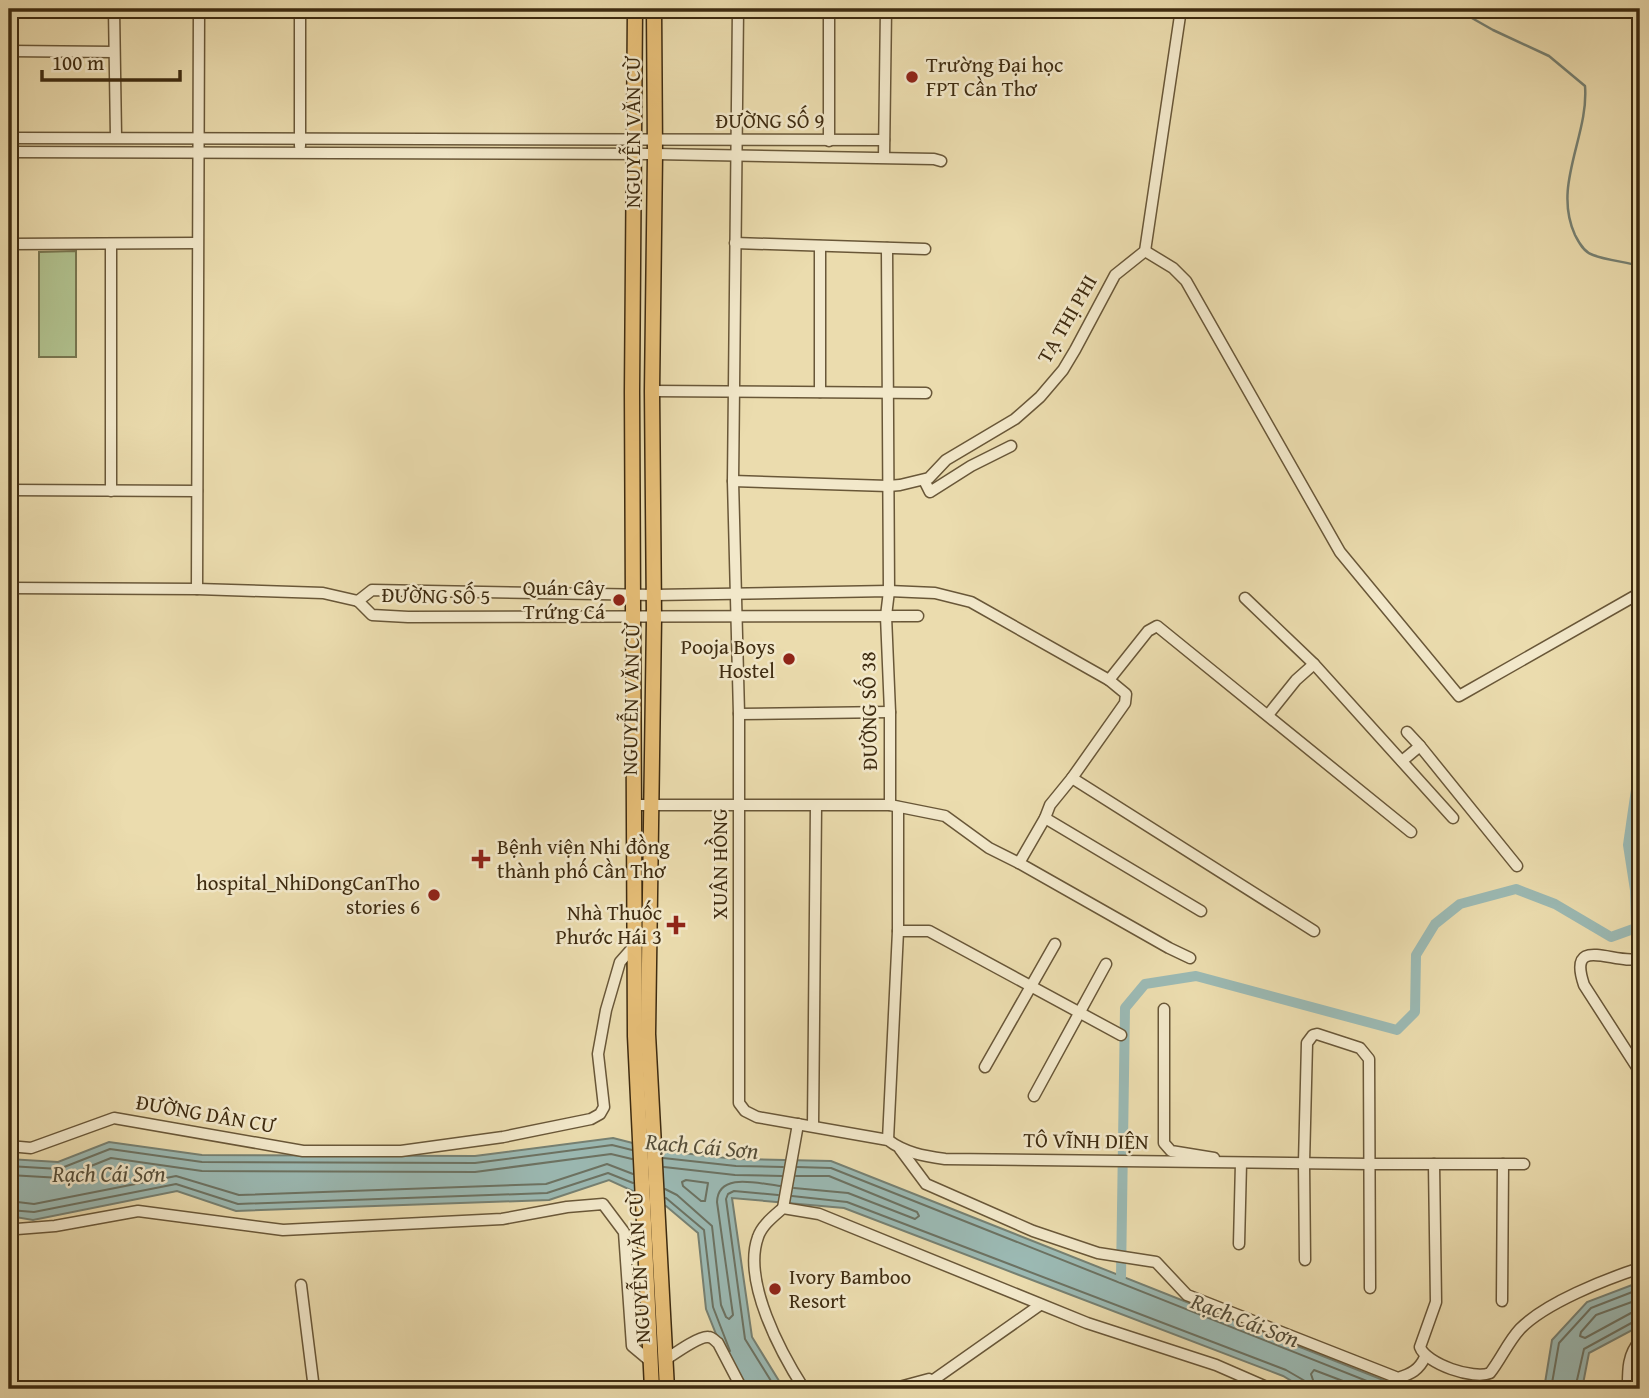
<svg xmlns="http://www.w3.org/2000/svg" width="1649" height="1398" viewBox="0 0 1649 1398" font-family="'Gentium Book Plus',serif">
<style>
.green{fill:#b1c28f;stroke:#787650;stroke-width:2}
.water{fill:#9bb9b3;stroke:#768072;stroke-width:2}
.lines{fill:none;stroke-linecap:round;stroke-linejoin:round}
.shore{stroke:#6c7262;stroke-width:2}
.stream{stroke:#768072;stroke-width:2.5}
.canal{stroke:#9bb9b3;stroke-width:10}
.minor-casing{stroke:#695738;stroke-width:13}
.major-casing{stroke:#3e2b10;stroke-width:17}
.minor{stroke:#f2e8ca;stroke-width:10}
.major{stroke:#e6be77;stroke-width:14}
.poi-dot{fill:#8f2418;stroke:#f2e8ca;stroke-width:2.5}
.labels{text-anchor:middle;stroke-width:5;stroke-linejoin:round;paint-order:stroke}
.poi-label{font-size:21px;fill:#3e2b10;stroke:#f2e8ca;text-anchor:end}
.street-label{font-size:21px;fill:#3e2b10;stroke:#f2e8ca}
.water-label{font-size:23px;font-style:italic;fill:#554e39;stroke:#f2e8ca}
</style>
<rect width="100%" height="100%" fill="#ebdcae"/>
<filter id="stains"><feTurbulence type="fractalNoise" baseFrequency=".00286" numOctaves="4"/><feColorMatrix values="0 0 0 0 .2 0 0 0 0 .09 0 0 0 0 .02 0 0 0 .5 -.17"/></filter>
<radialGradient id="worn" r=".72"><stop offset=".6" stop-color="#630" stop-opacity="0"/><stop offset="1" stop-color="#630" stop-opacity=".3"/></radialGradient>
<polygon class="green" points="76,251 76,357 39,357 39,252"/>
<g class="water">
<polygon points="613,1138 664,1151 736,1159 831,1161 1406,1389 1305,1389 1283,1376 844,1208 732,1198 752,1337 784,1389 738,1389 706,1309 698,1233 666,1206 609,1180 549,1200 236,1211 177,1191 33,1220 9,1216 9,1159 58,1162 109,1142 202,1155 475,1156"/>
<polygon points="1640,1282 1640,1326 1589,1353 1582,1389 1544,1389 1552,1340 1587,1302"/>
</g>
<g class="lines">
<g class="shore">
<polyline points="663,1158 736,1166 783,1167"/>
<polyline points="9,1166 59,1169 110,1149 202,1162 475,1163 612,1145 632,1150"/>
<polyline points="664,1167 735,1175 782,1176"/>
<polyline points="797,1167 831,1168 1387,1389"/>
<polyline points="9,1175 61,1178 111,1158 202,1171 475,1172 611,1154 632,1159"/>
<polygon points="686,1180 708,1183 705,1201 701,1201 683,1186 682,1182"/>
<polyline points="794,1188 848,1193 915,1219 919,1216 917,1212 829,1176 796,1176"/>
<path d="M665,1189L677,1195L712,1226L721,1305L726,1317L729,1319L733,1315L717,1202C718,1171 760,1184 780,1186"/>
<polyline points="792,1196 847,1202 1286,1370 1305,1381 1308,1389"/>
<polyline points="666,1198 704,1230 713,1307 730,1351"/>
<polyline points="9,1201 34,1204 176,1176 239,1195 546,1184 607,1164 633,1174"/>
<polyline points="9,1210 34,1212 176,1184 238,1204 547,1193 608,1173 633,1183"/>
<polyline points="1640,1299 1596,1315 1581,1332 1580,1336 1585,1338 1631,1313 1640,1311"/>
<polyline points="776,1389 745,1339 726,1199 728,1194 734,1191 778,1195"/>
<polyline points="1316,1389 1311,1374 1314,1370 1364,1389"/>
<polyline points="1551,1389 1559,1343 1591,1308 1640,1289"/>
<polyline points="1575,1389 1584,1349 1635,1321 1640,1320"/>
</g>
<path class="stream" d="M1456,9L1493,30L1549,56L1585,86C1589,136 1552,185 1575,235C1579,243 1584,252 1593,255C1606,260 1626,262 1640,266"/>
<g class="canal">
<polyline points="1640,680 1640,687"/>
<polyline points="1121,1277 1125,1008 1145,984 1196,976 1397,1030 1415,1012 1416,955 1435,924 1460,904 1516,889 1555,904 1611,937 1636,928 1635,890 1628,845 1640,762"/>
</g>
<g class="minor-casing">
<g id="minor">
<polyline points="114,9 116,137"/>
<polyline points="300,9 300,146"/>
<path d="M738,9L733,481L739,714V1103L745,1111L757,1117L888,1140C905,1153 924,1156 945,1159L1369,1164H1524"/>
<polyline points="9,51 114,52"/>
<polyline points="9,138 884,140"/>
<polyline points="829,141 829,9"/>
<polyline points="9,152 655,154 934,159 941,161"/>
<polyline points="884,157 886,9"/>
<polyline points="735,243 925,249"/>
<polyline points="9,244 197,243"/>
<polyline points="111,244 111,491"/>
<polyline points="820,246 820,392"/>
<polyline points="887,248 889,591 886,616 890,712 890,805"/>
<polyline points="1145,251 1173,268 1186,281 1340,552 1459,696 1640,593"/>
<polyline points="652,391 926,393"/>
<polyline points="924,480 930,492 971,466 1011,446"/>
<polyline points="733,481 888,486 900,485 929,478 946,460 1015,419 1040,397 1063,370 1075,350 1115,275 1145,251 1181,9"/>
<polyline points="9,490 197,491"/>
<polyline points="9,588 197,589 323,593 358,601"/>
<polyline points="197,589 199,9"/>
<polyline points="1245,598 1314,664 1453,818"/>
<polyline points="358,601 372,590 654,595 889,591 935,593 971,602 1109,680 1148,631 1157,626 1411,832"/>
<polyline points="358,601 372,615 408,617 918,616"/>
<polyline points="1109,680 1126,694 1125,703 1072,778 1050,805 1045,818 1019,863 1169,948 1190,958"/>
<polyline points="739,714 890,712"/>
<polyline points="1268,715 1296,680 1314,664"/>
<polyline points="1420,746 1517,866"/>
<polyline points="1402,761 1420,746 1407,732"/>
<polyline points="1072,778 1314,931"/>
<polyline points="634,805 890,805 945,816 989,848 1019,863"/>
<polyline points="1045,818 1201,911"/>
<polyline points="898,931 898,807"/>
<path d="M1640,958C1618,967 1566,932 1584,985L1640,1072"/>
<polyline points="1164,1009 1164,1143 1171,1151 1214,1158"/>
<polyline points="985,1067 1055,944"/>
<polyline points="1034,1096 1106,964"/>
<polyline points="813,1126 816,806"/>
<polyline points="888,1140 898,931 929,931 1121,1035"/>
<polyline points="9,1146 31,1148 114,1118 303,1151 401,1151 503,1137 591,1119 600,1114 604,1107 598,1054 606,1010 620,962 635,945"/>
<path d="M900,1149L926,1184L1033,1231L1098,1253L1156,1262L1187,1295L1398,1378C1411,1374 1419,1370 1425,1357"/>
<path d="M1434,1164L1436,1302L1420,1347C1426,1364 1474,1380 1490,1373C1501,1359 1508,1342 1520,1329C1545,1303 1606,1279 1640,1268"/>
<polyline points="783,1208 798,1124"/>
<polyline points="9,1227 17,1229 55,1226 138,1211 283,1230 502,1219 567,1207 603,1204 624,1232 632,1346 650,1361"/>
<polyline points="1239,1244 1241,1163"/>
<polyline points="1305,1260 1304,1163 1307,1043 1313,1035 1317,1034 1360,1048 1369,1059 1370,1288"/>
<polyline points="301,1285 314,1389"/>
<polyline points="1502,1301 1503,1164"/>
<path d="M665,1360C674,1354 699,1336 708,1337C713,1337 715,1341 718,1343L742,1389"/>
<polyline points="922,1388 1040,1305"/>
<path d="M804,1389C781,1353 742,1281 758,1237C762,1225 774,1216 783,1208L819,1214L1087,1323L1216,1365L1271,1389"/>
<polyline points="898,1389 903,1386 929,1379"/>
<path d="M1628,1389C1628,1372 1627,1355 1640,1341"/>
</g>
</g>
<g class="major-casing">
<g id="major">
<polyline points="635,9 632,392 635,1036 652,1389"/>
<polyline points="654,9 655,154 652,391 654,618 648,1034 667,1389"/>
</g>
</g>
<use href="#minor" class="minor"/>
<use href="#major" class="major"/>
</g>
<g class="poi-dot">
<circle cx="912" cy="77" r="7"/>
<circle cx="619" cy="600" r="7"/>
<circle cx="789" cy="659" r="7"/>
<path d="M477.5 848.5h7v7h7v7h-7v7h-7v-7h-7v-7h7z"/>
<circle cx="434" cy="895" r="7"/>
<path d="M672.5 914.5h7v7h7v7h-7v7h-7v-7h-7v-7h7z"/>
<circle cx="775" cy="1289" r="7"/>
</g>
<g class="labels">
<g class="poi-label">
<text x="926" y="72" text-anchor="start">Trường Đại học<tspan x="926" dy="24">FPT Cần Thơ</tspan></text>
<text x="605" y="595">Quán Cây<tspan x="605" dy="24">Trứng Cá</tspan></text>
<text x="775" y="654">Pooja Boys<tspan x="775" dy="24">Hostel</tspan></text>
<text x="497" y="854" text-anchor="start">Bệnh viện Nhi đồng<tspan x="497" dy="24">thành phố Cần Thơ</tspan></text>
<text x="420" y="890">hospital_NhiDongCanTho<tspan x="420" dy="24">stories 6</tspan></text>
<text x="662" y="920">Nhà Thuốc<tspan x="662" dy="24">Phước Hái 3</tspan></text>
<text x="789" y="1284" text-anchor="start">Ivory Bamboo<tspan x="789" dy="24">Resort</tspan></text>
</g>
<g class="street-label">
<text x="770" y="128">ĐƯỜNG SỐ 9</text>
<text transform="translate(633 132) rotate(-90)" y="7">NGUYỄN VĂN CỪ</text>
<text transform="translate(1067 319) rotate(-60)" y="7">TẠ THỊ PHI</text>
<text transform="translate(436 596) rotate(1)" y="7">ĐƯỜNG SỐ 5</text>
<text transform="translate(631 699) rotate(-89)" y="7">NGUYỄN VĂN CỪ</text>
<text transform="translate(869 711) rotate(-91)" y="7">ĐƯỜNG SỐ 38</text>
<text transform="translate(720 864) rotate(-90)" y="7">XUÂN HỒNG</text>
<text transform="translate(206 1114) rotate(10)" y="7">ĐƯỜNG DÂN CƯ</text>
<text transform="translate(1086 1141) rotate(1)" y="7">TÔ VĨNH DIỆN</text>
<text transform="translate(639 1267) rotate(-93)" y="7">NGUYỄN VĂN CỪ</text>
</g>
<g class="water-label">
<text transform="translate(702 1146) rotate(5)" y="8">Rạch Cái Sơn</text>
<text x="109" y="1182">Rạch Cái Sơn</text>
<text transform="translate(1245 1320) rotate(21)" y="8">Rạch Cái Sơn</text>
</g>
</g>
<rect width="1649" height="1398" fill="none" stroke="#ebdcae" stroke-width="35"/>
<rect x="10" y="10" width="1628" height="1377" fill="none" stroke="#3e2b10" stroke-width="3.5"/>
<rect x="18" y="18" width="1614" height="1363" fill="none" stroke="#3e2b10" stroke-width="2"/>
<path d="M42 70v10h138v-10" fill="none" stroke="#3e2b10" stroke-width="3.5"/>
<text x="52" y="70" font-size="21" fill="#3e2b10" stroke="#f2e8ca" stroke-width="5" paint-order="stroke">100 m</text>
<rect width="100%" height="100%" filter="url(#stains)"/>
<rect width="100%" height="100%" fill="url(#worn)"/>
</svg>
